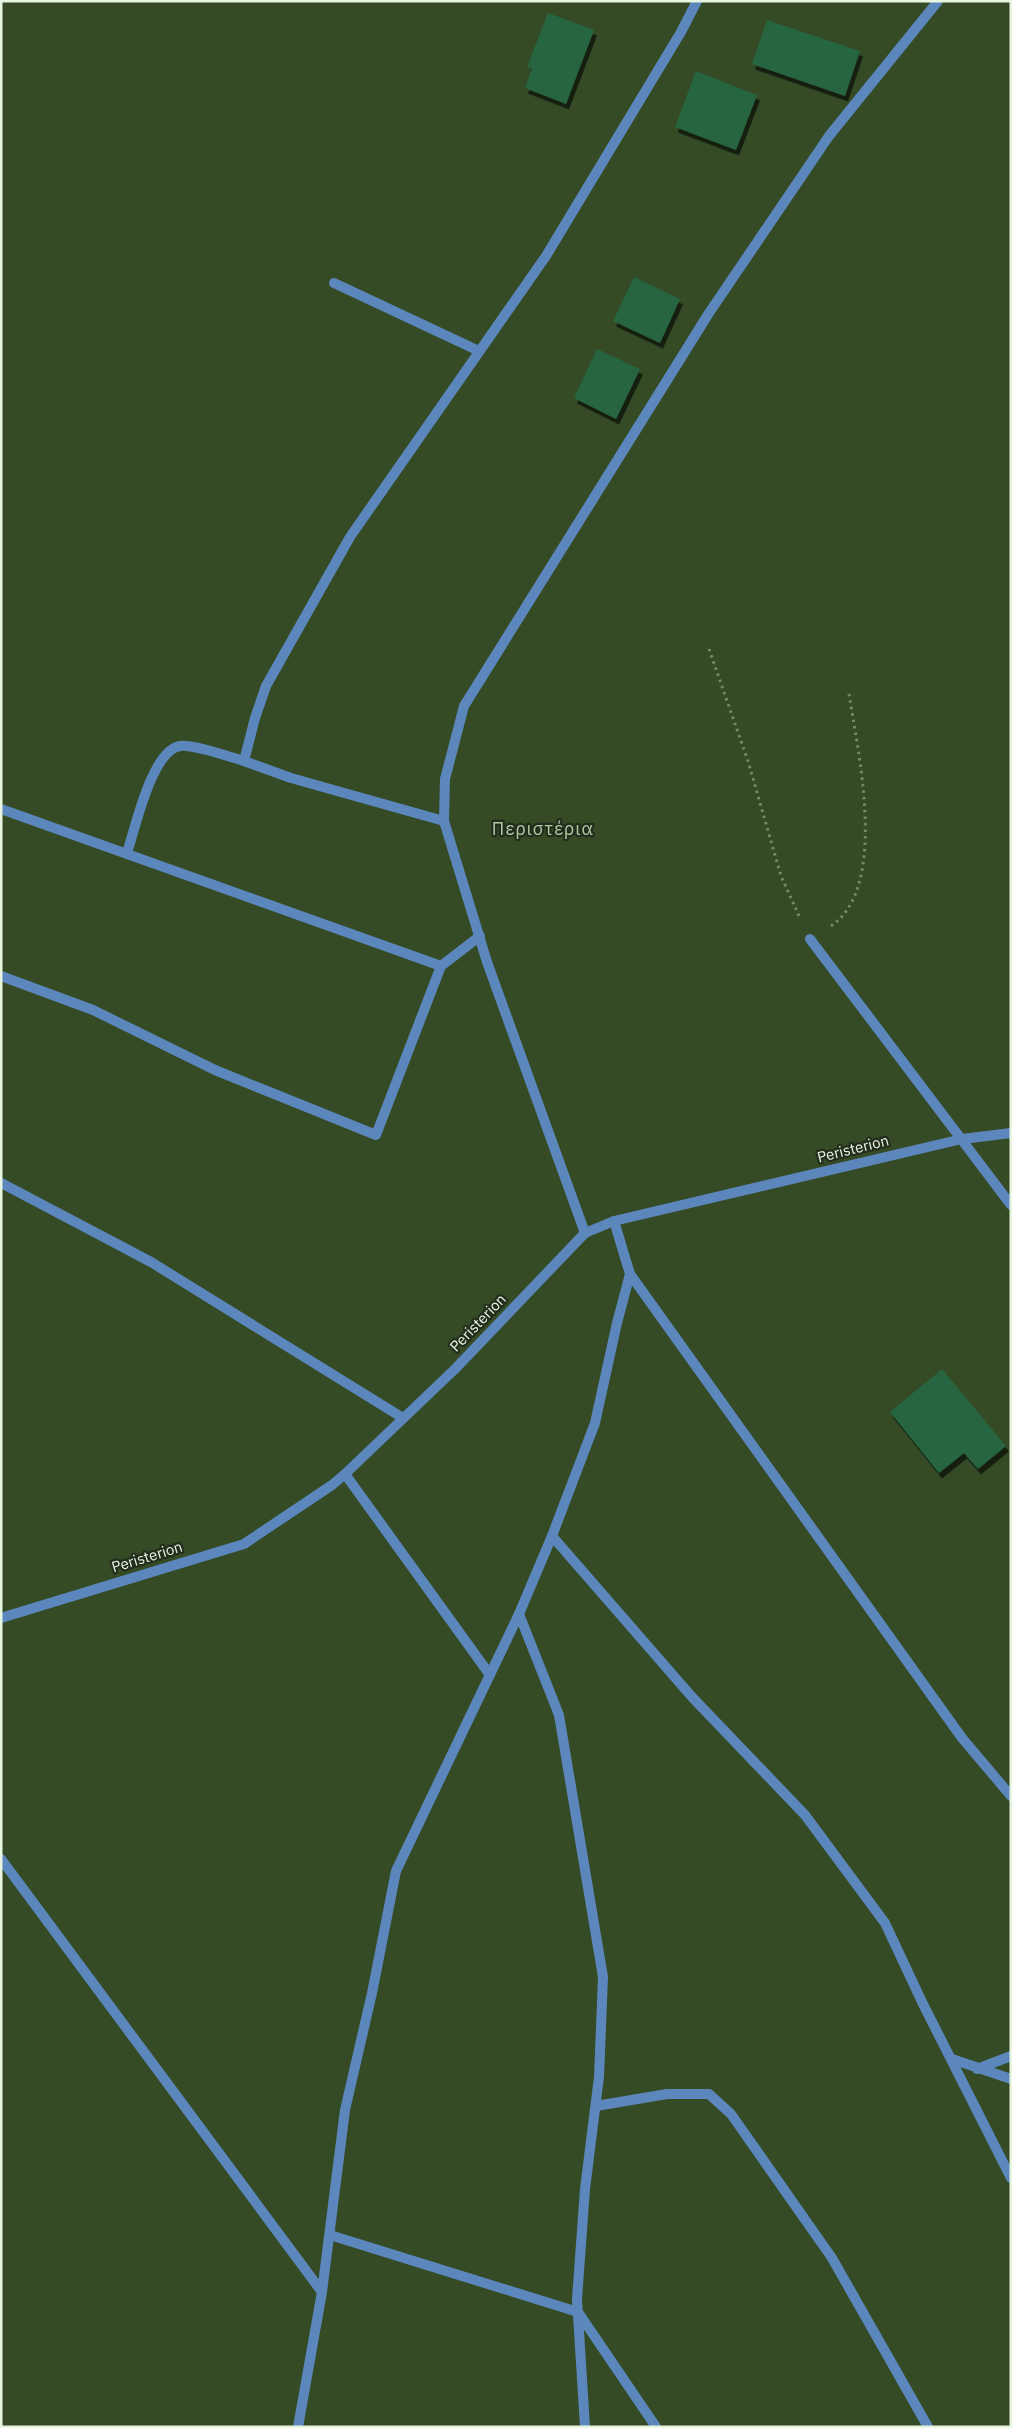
<svg xmlns="http://www.w3.org/2000/svg" width="1012" height="2428" viewBox="0 0 1012 2428" font-family="'IBM Plex Sans',sans-serif">
<style>
.building{fill:#26653f;filter:url(#shadow)}
.lines{fill:none;stroke-linecap:round;stroke-linejoin:round}
.path{stroke:#75896a;stroke-width:3;stroke-dasharray:2.5 4;stroke-linecap:butt}
.minor{stroke:#5c87bc;stroke-width:10}
.tertiary{stroke:#5c87bc;stroke-width:10}
.labels{text-anchor:middle;stroke-width:4.5;stroke-linejoin:round;paint-order:stroke}
.street-label{font-size:15px;fill:#e8f6e0;stroke:#232d1d}
.quarter-label{font-size:18px;letter-spacing:1px;fill:#aec99f;stroke:#232d1d}
</style>
<defs>
<filter id="shadow"><feDropShadow dx="3" dy="5.5" stdDeviation="0" flood-color="#0009"/></filter>
</defs>
<rect width="100%" height="100%" fill="#344b26"/>
<g class="building">
<polygon points="548,13 594,30 566,104 525,88 532,68 527,67"/>
<polygon points="767,20 860,51 845,96 752,64"/>
<polygon points="696,71 757,95 736,150 675,127"/>
<polygon points="634,277 680,299 660,343 613,321"/>
<polygon points="597,349 640,369 616,419 574,398"/>
<polygon points="942,1369 1006,1446 978,1469 964,1453 939,1473 890,1412"/>
</g>
<g class="lines">
<g class="path">
<polyline points="709,649 748,761 781,876 800,918"/>
<path d="M831,926C889,887 858,752 849,694"/>
</g>
<g class="minor">
<polyline points="334,283 479,351"/>
<polyline points="1,809 441,966"/>
<polyline points="444,821 291,778 244,761 255,718 266,686 350,537 546,256 681,32 697,1"/>
<path d="M127,853C135,829 152,750 180,746C193,744 230,757 244,761"/>
<polyline points="810,939 1011,1205"/>
<polyline points="1,976 93,1010 215,1070 376,1135 441,966 480,936"/>
<polyline points="1,1183 151,1262 403,1418"/>
<polyline points="614,1221 630,1274 962,1738 1011,1796"/>
<polyline points="585,1233 487,962 444,821 445,779 464,706 709,313 829,136 938,1"/>
<polyline points="345,1474 490,1675"/>
<polyline points="552,1536 692,1697 805,1815 885,1923 922,2002 1011,2178"/>
<polyline points="519,1614 559,1715 603,1977 599,2077 585,2189 577,2299 585,2427"/>
<polyline points="1,1859 322,2292"/>
<polyline points="952,2059 1011,2079"/>
<polyline points="977,2069 1011,2056"/>
<polyline points="596,2106 667,2094 709,2094 731,2114 832,2258 928,2427"/>
<polyline points="330,2235 578,2312 656,2427"/>
<polyline points="298,2427 322,2292 345,2110 372,1993 396,1871 519,1614 552,1536 595,1423 617,1323 630,1274"/>
</g>
<polyline class="tertiary" points="1,1618 244,1544 332,1485 345,1474 455,1369 585,1233 614,1221 962,1139 1011,1133"/>
</g>
<g class="labels">
<g class="street-label">
<text transform="translate(853 1149) rotate(-14)" y="5">Peristerion</text>
<text transform="translate(478 1323) rotate(-46)" y="5">Peristerion</text>
<text transform="translate(147 1557) rotate(-17)" y="5">Peristerion</text>
</g>
<g class="quarter-label">
<text x="543" y="835">Περιστέρια</text>
</g>
</g>
<rect width="1012" height="2428" fill="none" stroke="#e8f6e0" stroke-width="5"/>
</svg>
